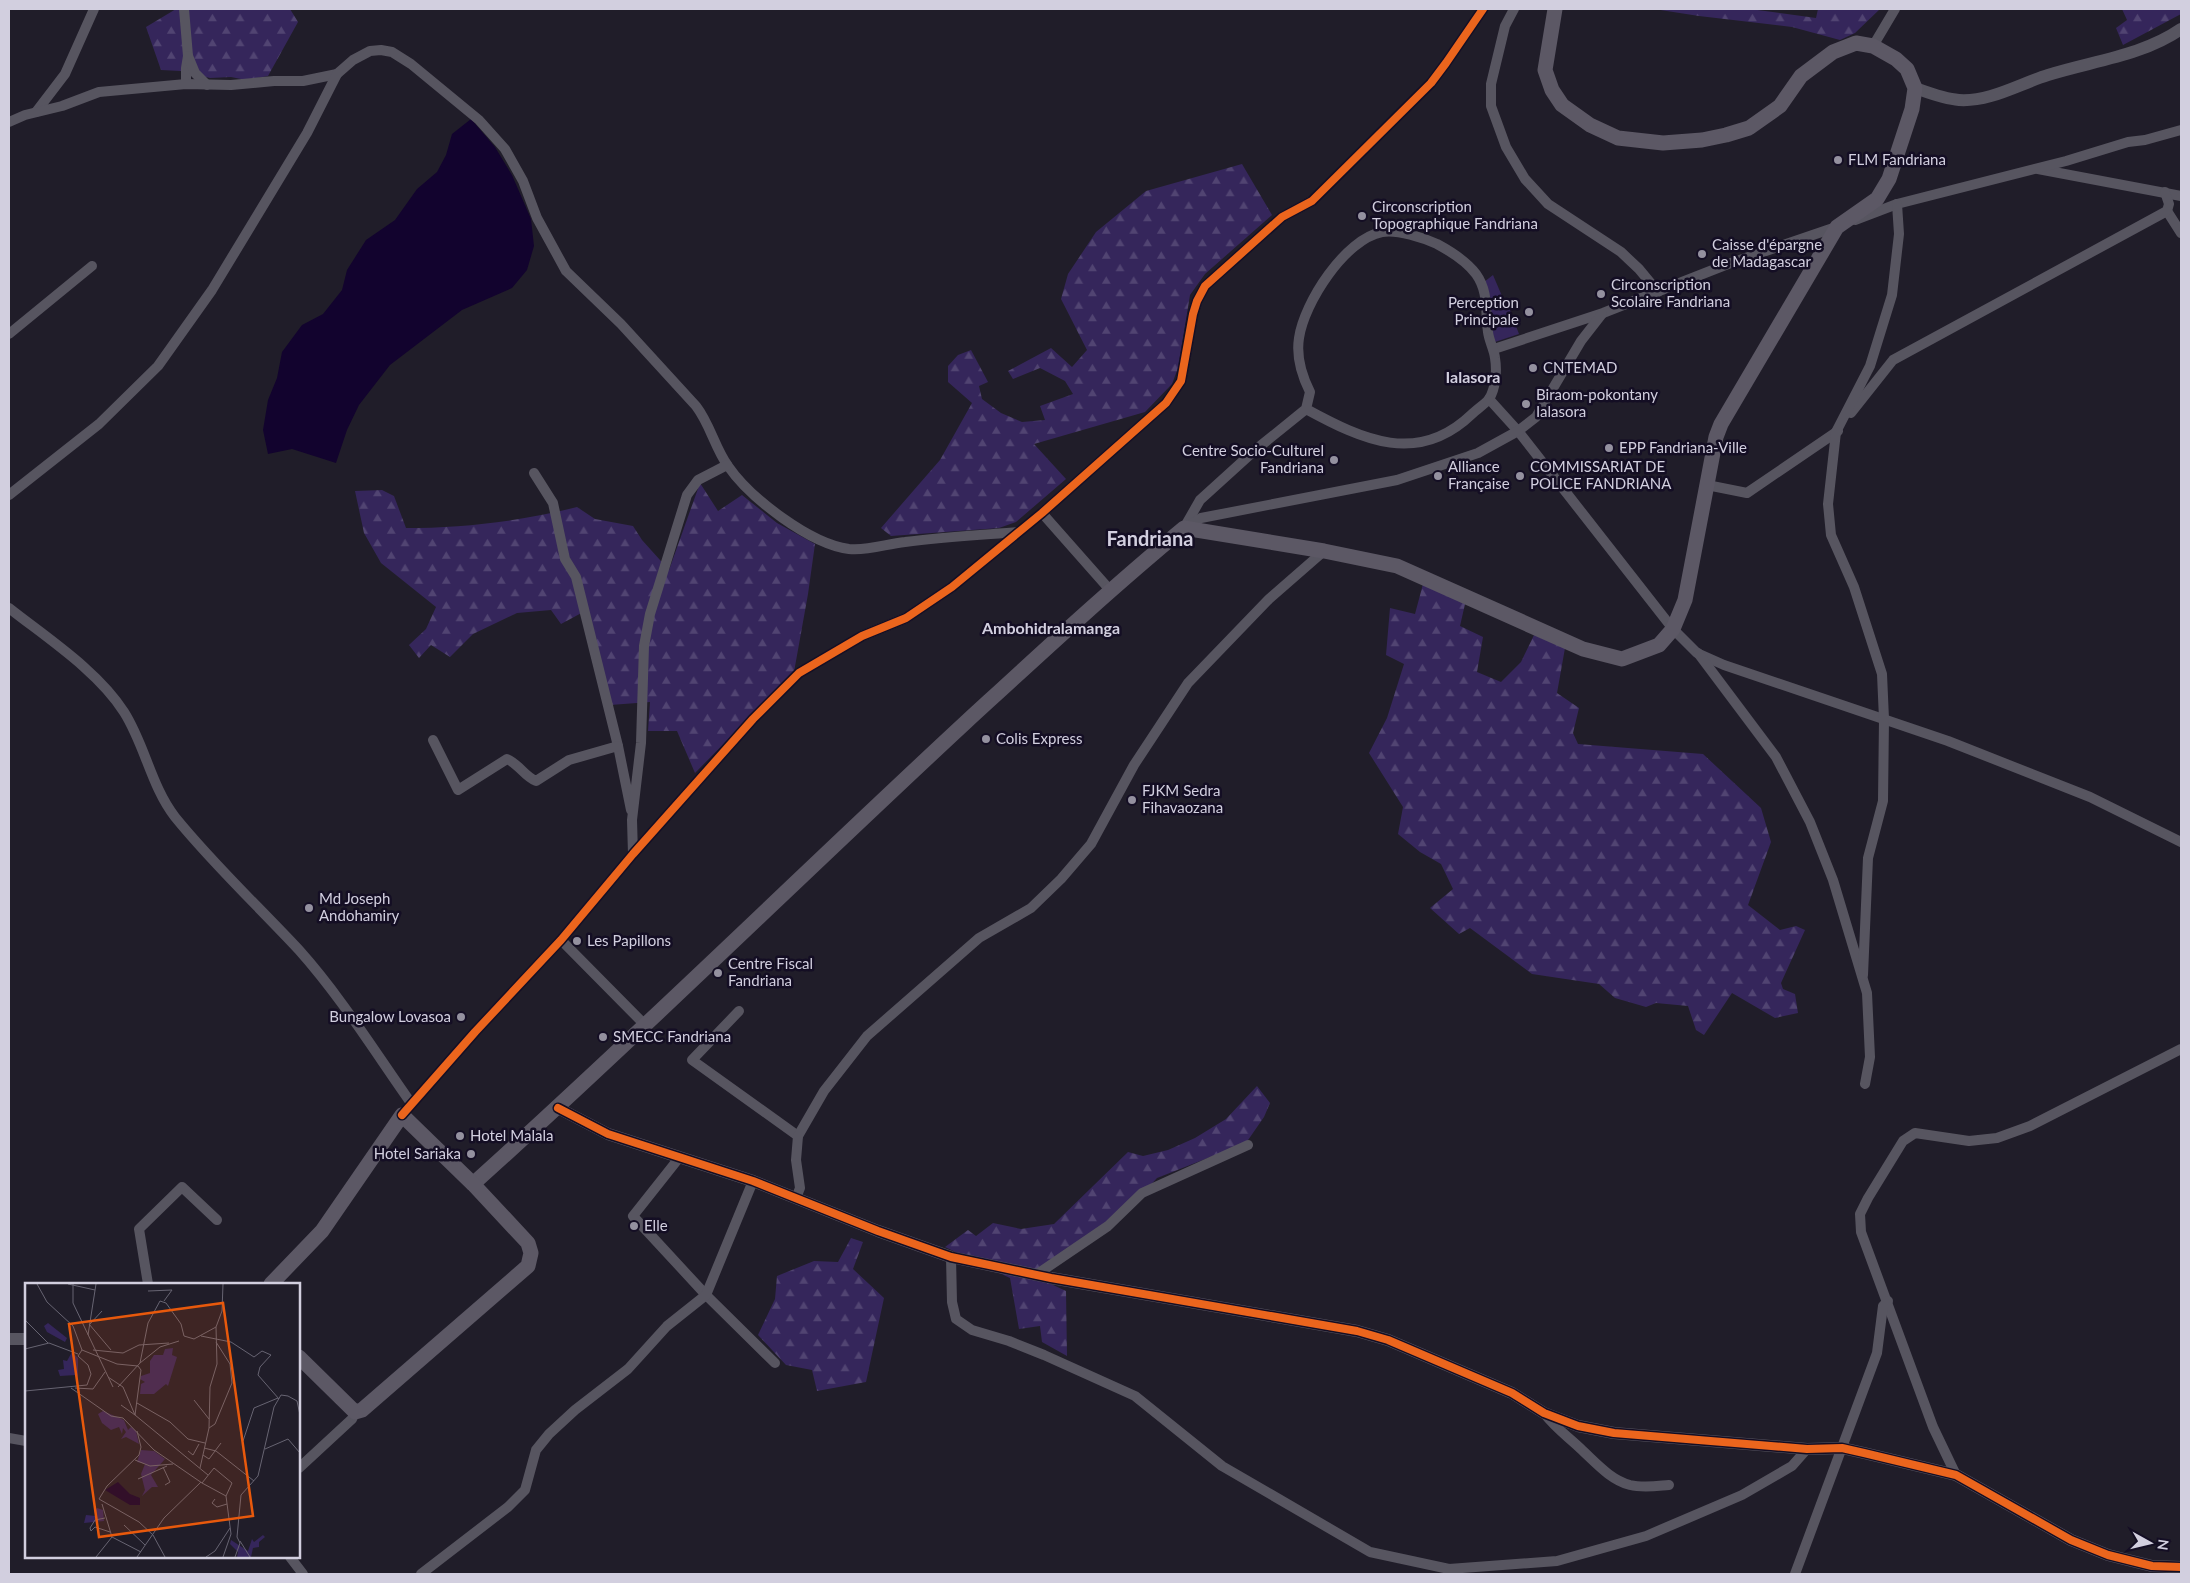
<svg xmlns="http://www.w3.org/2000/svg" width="2190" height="1583" viewBox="0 0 2190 1583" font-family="Lato,sans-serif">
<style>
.green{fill:#35265b}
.forest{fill:url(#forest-firs)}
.water{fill:#12032e}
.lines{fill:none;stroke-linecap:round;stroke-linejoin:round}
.minor{stroke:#575560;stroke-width:10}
.tertiary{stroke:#575560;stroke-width:12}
.secondary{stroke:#5c5865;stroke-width:15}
.cycleway-casing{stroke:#140e24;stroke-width:11}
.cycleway{stroke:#eb651d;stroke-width:8}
.poi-dot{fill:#94919f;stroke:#140e24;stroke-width:2}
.labels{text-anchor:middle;stroke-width:5;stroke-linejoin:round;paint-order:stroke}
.poi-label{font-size:15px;fill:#d2cfdf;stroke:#140e24;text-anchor:start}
.neighbourhood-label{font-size:16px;font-weight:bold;fill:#d2cfdf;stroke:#140e24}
.district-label{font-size:20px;font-weight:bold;fill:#d2cfdf;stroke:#140e24}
.inset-road{fill:none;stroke:#676472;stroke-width:1}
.view{fill:#e8590c;fill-opacity:0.15;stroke:#e8590c;stroke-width:2.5}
.inset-edge{fill:none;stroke:#d2cfdf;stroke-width:2.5}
</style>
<defs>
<pattern id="forest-firs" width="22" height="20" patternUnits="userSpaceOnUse" patternTransform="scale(1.25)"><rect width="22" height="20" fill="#35265b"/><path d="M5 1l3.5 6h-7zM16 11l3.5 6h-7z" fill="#514472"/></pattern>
</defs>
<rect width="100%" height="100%" fill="#201d29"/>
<polygon class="green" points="1493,275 1505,303 1507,302 1519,334 1495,342 1492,336 1484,282"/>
<g class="forest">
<polygon points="176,9 290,9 298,22 268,76 246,80 231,77 210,78 181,71 161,70 146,27"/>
<polygon points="1654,9 1750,9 1816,18 1818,9 1880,9 1855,33 1840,40 1792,27 1699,16"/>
<polygon points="2122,9 2181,9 2181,14 2123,45 2116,28 2127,20"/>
<polygon points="1242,164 1272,215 1205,274 1190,295 1178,368 1172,384 1145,412 1034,444 1066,479 1016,522 999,528 891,536 881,528 940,460 972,403 948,382 948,366 958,355 971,350 988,382 979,386 982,399 1001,413 1022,422 1045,420 1040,406 1073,394 1065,381 1040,368 1013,379 1008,371 1051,348 1072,367 1087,350 1061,299 1068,274 1096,232 1146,191"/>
<path d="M700,483L718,511L742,495L777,523L815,544L808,594L794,672L695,773L677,731H648L650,702L610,705L587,610L561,624L551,610L517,613L473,634L450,657L431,645L419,658L409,645L426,629L436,607L381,563L364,533L355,491L382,490L394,496L406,528C462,528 523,521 577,507L595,519L633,526L642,540L669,570Z"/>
<polygon points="1423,584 1465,604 1460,626 1483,637 1477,672 1501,682 1521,662 1534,635 1565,648 1557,693 1579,708 1573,733 1578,744 1703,754 1761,808 1771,842 1748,905 1780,930 1796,926 1805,930 1781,983 1783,989 1795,994 1798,1013 1775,1018 1732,993 1704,1035 1696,1030 1688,1006 1656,1003 1646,1007 1615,998 1599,984 1532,974 1470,928 1459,934 1430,908 1453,889 1441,864 1420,852 1398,834 1403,807 1369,753 1387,718 1404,664 1386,655 1390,608 1415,614"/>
<polygon points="1257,1086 1270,1103 1264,1117 1246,1143 1157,1178 1120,1218 1036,1277 1066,1291 1067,1356 1042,1342 1040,1326 1019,1329 1010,1278 945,1247 968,1230 976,1236 993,1223 1021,1229 1054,1224 1128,1152 1143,1156 1168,1150 1195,1138 1226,1119"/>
<polygon points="851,1238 863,1242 853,1269 884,1298 866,1382 817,1391 812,1370 786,1365 758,1335 775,1299 777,1276 814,1261 838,1262"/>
</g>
<polygon class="water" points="471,119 495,147 512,175 531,219 534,246 527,270 512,288 462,310 390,365 359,405 347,430 336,463 292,449 268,454 263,430 268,400 277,378 282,352 302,325 323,314 342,290 347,270 366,240 395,220 417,189 437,172 446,155 452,134"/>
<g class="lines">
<g class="minor">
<polyline points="184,9 188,56 186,68 186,84"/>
<polyline points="1514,9 1505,26 1491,84 1491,106 1506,147 1525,179 1548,204 1621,252 1639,269 1658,292"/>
<polyline points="1873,46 1895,9"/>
<polyline points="188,56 195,73 207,85"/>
<polyline points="36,112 65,74 94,9"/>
<polyline points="9,122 25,115 62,106 99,92 186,84 231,85 274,81 303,81 337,74"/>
<polyline points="2038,169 2181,196"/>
<polyline points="2167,211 2181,233"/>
<polyline points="1855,220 1897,204 2066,161 2128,142 2145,140 2181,130"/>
<polyline points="9,334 92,266"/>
<polyline points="1494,349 1603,313 1728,264 1839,226"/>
<polyline points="1489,399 1518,431 1673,629 1697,653 1724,665 1948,741 2090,797 2181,842"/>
<polyline points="1851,413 1893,360 2167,211 2169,204 2165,192"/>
<polyline points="534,473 553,503 565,559 576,577 618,746 631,810"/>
<polyline points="1707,485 1747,493 1838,431"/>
<path d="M9,495L99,424L158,366L212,290L307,133L337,74L353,60L370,51L381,50L392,52L411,64L479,120L505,149L523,181L537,218L566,271L621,324L696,406C710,424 715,448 728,466C750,498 810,544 849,549C868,551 886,544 905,542C943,537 981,535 1019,532"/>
<polyline points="1042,513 1110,590"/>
<path d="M1184,528L1200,500L1254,451L1306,409L1310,392C1302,376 1296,357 1299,338C1304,303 1345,239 1382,232C1397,229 1424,238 1437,244C1450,251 1467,262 1476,274C1489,292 1485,312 1488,332C1489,341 1494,349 1495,358C1497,370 1496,388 1489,399C1485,404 1477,409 1472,414C1418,466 1363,440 1306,409"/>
<polyline points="1185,528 1201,518 1397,480 1478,453 1518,431 1536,417 1581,341 1602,314"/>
<path d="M9,608C47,638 98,671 124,712C145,745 151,786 175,817C213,864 258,906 299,950C341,997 375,1052 411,1103"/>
<polyline points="1698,653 1776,757 1810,822 1833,880 1867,993 1870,1057 1865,1084"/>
<path d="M433,740L458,790L507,759C519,764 524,776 536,781L569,760L618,746"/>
<polyline points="633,854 632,820 641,743 644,646 650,614 687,495 698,480 727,465"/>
<polyline points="561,940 646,1026"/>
<polyline points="1863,975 1868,858 1883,801 1884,719 1882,674 1854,587 1831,535 1828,504 1836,432 1870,366 1892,295 1899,234 1897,204"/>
<polyline points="739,1011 692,1060 798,1136"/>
<polyline points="402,1115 475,1032 561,940 633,854 753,719 799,673 862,636 906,618 952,587 1042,513 1166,403 1181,381 1193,314 1197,301 1205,286 1282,217 1312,201 1431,83 1446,63 1483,9"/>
<polyline points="679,1158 633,1216 706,1295 775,1363"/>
<polyline points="796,1198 800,1188 796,1160 798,1136 824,1091 867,1036 979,938 1031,908 1061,879 1091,844 1134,765 1188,683 1269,599 1324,551"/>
<polyline points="951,1257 952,1302 956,1319 972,1330 1009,1341 1044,1355 1135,1396 1222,1466 1370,1552 1449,1569 1557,1561 1646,1536 1742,1495 1792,1466 1807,1449"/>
<polyline points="1036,1275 1108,1226 1142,1193 1248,1145"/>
<polyline points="148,1284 139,1229 182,1187 217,1220"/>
<path d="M1544,1413C1557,1430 1569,1437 1583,1451C1597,1464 1611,1480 1630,1485C1643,1488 1656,1486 1669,1485"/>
<polyline points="9,1438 26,1441"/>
<polyline points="299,1468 352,1419 355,1412"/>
<polyline points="1956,1475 1933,1427 1861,1232 1860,1214 1868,1198 1903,1141 1915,1133 1969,1141 1997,1138 2030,1126 2181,1049"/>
<polyline points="290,1557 303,1574"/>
<polyline points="421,1574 508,1507 525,1490 536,1450 549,1434 575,1410 628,1369 667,1326 706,1295 753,1181"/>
<polyline points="1795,1574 1877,1353 1883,1306 1888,1301"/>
</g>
<g class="tertiary">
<path d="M1915,88C1929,93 1944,99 1959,100C1990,102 2019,84 2048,75C2092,61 2142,56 2181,29"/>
<polyline points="558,1108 608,1134 753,1181 878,1231 951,1257 1051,1278 1357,1331 1388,1340 1512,1393 1544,1413 1578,1426 1614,1433 1807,1449 1842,1448 1864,1453 1956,1475 2071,1540 2108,1555 2152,1566 2181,1567"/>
<polyline points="9,1339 26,1339"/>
</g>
<g class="secondary">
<path d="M473,1184C641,1033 801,875 966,722C1038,656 1109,590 1184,528L1324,551L1397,566L1583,649L1622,659L1659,645L1673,629L1685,600L1716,437L1721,424L1837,227L1877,199L1889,179L1912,109L1915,88L1907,69L1896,59L1873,46L1856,43L1833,52L1801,76L1780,106L1749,128L1726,135L1702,140L1663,143L1618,138L1590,125L1562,105L1552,90L1545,70L1555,9"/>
<polyline points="271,1284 322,1231 402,1115 473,1184 528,1243 531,1253 528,1266 362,1410 355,1412 299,1357"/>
</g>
<g class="cycleway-casing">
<g id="cycleway">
<polyline points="558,1108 608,1134 753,1181 878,1231 951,1257 1051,1278 1357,1331 1388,1340 1512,1393 1544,1413 1578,1426 1614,1433 1807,1449 1842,1448 1864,1453 1956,1475 2071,1540 2108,1555 2152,1566 2181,1567"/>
<polyline points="402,1115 475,1032 561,940 633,854 753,719 799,673 862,636 906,618 952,587 1042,513 1166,403 1181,381 1193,314 1197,301 1205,286 1282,217 1312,201 1431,83 1446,63 1483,9"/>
</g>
</g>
<use href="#cycleway" class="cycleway"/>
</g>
<g class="poi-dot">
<circle cx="1838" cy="160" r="5"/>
<circle cx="1362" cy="216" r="5"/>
<circle cx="1702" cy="254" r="5"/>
<circle cx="1601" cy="294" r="5"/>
<circle cx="1529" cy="312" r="5"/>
<circle cx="1533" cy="368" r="5"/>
<circle cx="1526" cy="404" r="5"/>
<circle cx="1609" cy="448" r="5"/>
<circle cx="1334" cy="460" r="5"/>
<circle cx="1438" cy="476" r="5"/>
<circle cx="1520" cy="476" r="5"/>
<circle cx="986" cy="739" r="5"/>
<circle cx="1132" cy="800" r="5"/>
<circle cx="309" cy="908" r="5"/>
<circle cx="577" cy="941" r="5"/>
<circle cx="718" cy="973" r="5"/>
<circle cx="461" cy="1017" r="5"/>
<circle cx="603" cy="1037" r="5"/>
<circle cx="460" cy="1136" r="5"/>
<circle cx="471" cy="1154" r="5"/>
<circle cx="634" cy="1226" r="5"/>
</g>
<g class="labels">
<g class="poi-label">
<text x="1848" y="165">FLM Fandriana</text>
<text x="1372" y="212">Circonscription<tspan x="1372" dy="17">Topographique Fandriana</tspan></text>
<text x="1712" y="250">Caisse d'épargne<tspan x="1712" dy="17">de Madagascar</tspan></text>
<text x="1611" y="290">Circonscription<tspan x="1611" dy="17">Scolaire Fandriana</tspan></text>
<text x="1519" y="308" text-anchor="end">Perception<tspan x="1519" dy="17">Principale</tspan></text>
<text x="1543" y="373">CNTEMAD</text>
<text x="1536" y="400">Biraom-pokontany<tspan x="1536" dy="17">Ialasora</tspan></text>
<text x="1619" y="453">EPP Fandriana-Ville</text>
<text x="1324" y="456" text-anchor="end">Centre Socio-Culturel<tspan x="1324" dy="17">Fandriana</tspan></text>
<text x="1448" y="472">Alliance<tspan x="1448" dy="17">Française</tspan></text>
<text x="1530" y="472">COMMISSARIAT DE<tspan x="1530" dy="17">POLICE FANDRIANA</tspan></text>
<text x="996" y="744">Colis Express</text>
<text x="1142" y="796">FJKM Sedra<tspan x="1142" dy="17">Fihavaozana</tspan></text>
<text x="319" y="904">Md Joseph<tspan x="319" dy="17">Andohamiry</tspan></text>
<text x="587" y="946">Les Papillons</text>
<text x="728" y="969">Centre Fiscal<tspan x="728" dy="17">Fandriana</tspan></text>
<text x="451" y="1022" text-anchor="end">Bungalow Lovasoa</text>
<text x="613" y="1042">SMECC Fandriana</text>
<text x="470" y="1141">Hotel Malala</text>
<text x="461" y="1159" text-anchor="end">Hotel Sariaka</text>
<text x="644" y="1231">Elle</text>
</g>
<g class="neighbourhood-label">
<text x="1473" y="383">Ialasora</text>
<text x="1051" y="634">Ambohidralamanga</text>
</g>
<g class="district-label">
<text x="1150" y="546">Fandriana</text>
</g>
</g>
<g transform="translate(25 1283)">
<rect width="275" height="275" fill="#201d29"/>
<path d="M23,40L42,55L40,59L22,49L19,43ZM148,65L147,72L152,74L143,103L141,101L129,111H115L116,101L120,99L115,96L116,93L125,90V78L129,72H138L140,66ZM47,69L53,75V93L51,102V92L35,93L33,87L39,86L38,77L42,78ZM78,128L99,137L103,147L106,144L111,148L114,161L101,154L96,156L101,149L98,145L97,151L94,144L86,147L77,140L73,131ZM116,167L129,168L140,176L126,192L133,204H127L117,213L120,207L116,191L120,181L112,179ZM72,225L78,227L79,238L59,240L61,232L71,233L69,228ZM238,252L240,254L234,259V264L228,265L226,274H212L213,269L205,261L206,257L223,268L227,256L229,259Z" fill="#35265b"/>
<path d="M93,199L105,211L115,215V222H105L80,207Z" fill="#12032e"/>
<path class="inset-road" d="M12,1L22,19L48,43L57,67M43,1L70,7M48,1V20L88,104M123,8L147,7L139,18M0,37L23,60M64,41L86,67M65,41L77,28M63,52L71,1M176,53L206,59L229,74L237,68L246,72L235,84L233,92L254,116M0,66L24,60L53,71M68,67L98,70L114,62L144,60M115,80L135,64L154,58M83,94L98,104L110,132M93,104L115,80L123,40L135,18L141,20L156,41L159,53L169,56L191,44M46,105L86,133L98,135L129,167L177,200M50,105L68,106L80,89M0,108L62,102L66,91L63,82L53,73L57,67L92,81L113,83L116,87L110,132L183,192M169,117L184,136M112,120L145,139L163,156L180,160M96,122L110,132M184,145L190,141L207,100L205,81L191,59M112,148L116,164L114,172L82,203L74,216L114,239L128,252L140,274M218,158L229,125L253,115M179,165L191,168L229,198M240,166L263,156L275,170M163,168L168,172L174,161M178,172L184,176L196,160M110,177L125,183L148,181M138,184L145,199L140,202M175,185L184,145L185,104L192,81L191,44L197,28L198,1M189,185L207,200L201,213L177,200ZM113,196L142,183M190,216L187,220L192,224L202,221M77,221L87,254M80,235L70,237L65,245L66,248L70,244L85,249M99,242L120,262M215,258L225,274M71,274L87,254L116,269M112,274L139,235L176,199M181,274L190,268L205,245M198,274L206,251L201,213M210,274L215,260L212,254L216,212L233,193L249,124L256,112L263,113L272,118L275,132"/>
<path class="view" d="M198,20L228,233L74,254L44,41Z"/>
<rect width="275" height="275" class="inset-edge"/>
</g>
<rect width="2190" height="1583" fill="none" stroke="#d2cfdf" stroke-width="20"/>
<g transform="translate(2150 1543) rotate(98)" stroke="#140e24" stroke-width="4" paint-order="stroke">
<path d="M0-4L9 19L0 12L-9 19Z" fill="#d2cfdf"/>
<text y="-8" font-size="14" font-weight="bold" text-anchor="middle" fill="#d2cfdf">N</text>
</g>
</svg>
